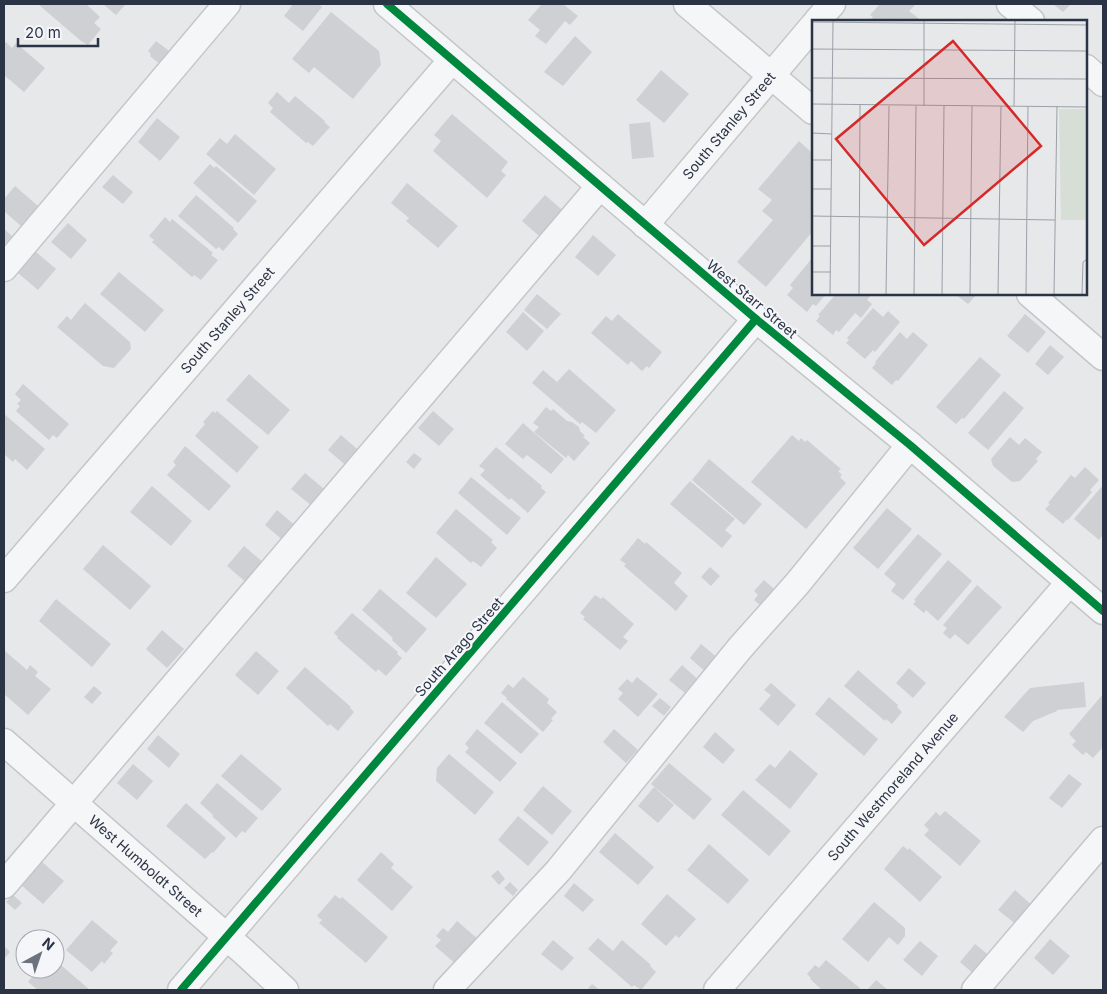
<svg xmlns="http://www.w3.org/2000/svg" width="1107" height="994" viewBox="0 0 1107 994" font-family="Inter,sans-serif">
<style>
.building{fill:#ced0d3}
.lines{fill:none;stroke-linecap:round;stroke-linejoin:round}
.minor-casing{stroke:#c4c6c8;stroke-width:29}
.minor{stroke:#f5f6f7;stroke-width:26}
.cycleway-casing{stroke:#f4f6f9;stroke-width:11}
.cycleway{stroke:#00873e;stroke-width:8}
.labels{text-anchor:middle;stroke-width:4;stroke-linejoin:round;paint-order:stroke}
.street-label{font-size:14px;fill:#2b3445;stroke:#f4f6f9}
.inset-road{fill:none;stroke:#9ba0a8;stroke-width:1}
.view{fill:#d62828;fill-opacity:0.15;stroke:#d62828;stroke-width:2.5}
.inset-edge{fill:none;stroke:#2b3445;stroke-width:2.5}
</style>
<rect width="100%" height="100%" fill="#e6e8ea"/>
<g class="building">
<polygon points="38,4 86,4 100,17 94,23 101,29 88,45 81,41"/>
<polygon points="103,4 126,4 116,15"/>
<polygon points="293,4 318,4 322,7 303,31 284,16"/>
<polygon points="542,4 563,4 578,16 570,25 565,21 546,44 535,36 540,30 528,20"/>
<polygon points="880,4 916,4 909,11 922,21 869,21 873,17 870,15"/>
<polygon points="1053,4 1071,4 1063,12"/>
<polygon points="331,12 379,51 381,65 353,99 314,67 309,73 292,59"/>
<polygon points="575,36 592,52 563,86 544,72"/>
<polygon points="156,41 176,56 166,69 150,56 151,54 148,51"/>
<polygon points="6,42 12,48 16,43 45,68 24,92 4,75 4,44"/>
<polygon points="661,70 689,94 664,123 636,100"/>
<polygon points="277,92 289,103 295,96 325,121 324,122 330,127 313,146 308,142 306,143 270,112 273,108 268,103"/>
<polygon points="452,114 508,162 501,171 506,175 487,198 433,151 441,141 434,135"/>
<polygon points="157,118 180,137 160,161 138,142"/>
<polygon points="650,122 654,157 632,159 629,124"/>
<polygon points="235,134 276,169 254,195 206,154 220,138 227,144"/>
<polygon points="799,141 813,154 813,231 766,287 737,262 773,220 762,211 772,200 758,189"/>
<polygon points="210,164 214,168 216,166 257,201 238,223 193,183"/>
<polygon points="113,175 133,192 123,204 102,187"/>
<polygon points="407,183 458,226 438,248 406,221 409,218 391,203"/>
<polygon points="15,186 38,206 21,226 4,211 4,199"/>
<polygon points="196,195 234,228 233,229 238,234 223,251 219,247 216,249 178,216"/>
<polygon points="545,195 568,215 545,241 522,221"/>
<polygon points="165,217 170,222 172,219 213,253 211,255 218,260 201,280 194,275 192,277 152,242 154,240 149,236"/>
<polygon points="68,223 87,240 71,259 51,242"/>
<polygon points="4,229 12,236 4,245"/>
<polygon points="593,235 616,255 598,276 575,257"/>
<polygon points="36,252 56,269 38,290 18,273"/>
<polygon points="813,257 813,294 826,294 816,306 813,304 807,312 787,295 793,288 790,285"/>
<polygon points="119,272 164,310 145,332 100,294"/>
<polygon points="537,294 561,314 547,329 524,310"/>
<polygon points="836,294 872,294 867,300 872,304 861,318 855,313 839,332 836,330 833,335 816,321 820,316 818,315"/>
<polygon points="955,294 977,294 968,304"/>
<polygon points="85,303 130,342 131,349 114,368 103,366 57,327 67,316 71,320"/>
<polygon points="873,308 883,317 888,311 900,322 875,352 873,350 865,359 846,343 849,340 847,338"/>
<polygon points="523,312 544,331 527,351 506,332"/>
<polygon points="618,314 662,352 649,368 647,366 642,371 631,361 628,365 591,333 606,316 612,321"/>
<polygon points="1025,314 1046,332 1028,353 1007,336"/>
<polygon points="900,332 907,339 913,332 928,345 898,381 896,380 892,385 872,368 876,363 875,362"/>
<polygon points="1050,345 1064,357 1048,375 1035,364"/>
<polygon points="980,357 1001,375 964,419 962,418 956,424 936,407"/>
<polygon points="569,369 616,410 596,433 582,422 580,424 532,383 543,370 557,382"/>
<polygon points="249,374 290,410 268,435 226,400"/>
<polygon points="23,384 69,424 57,438 53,435 49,440 16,411 20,406 17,404 21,400 15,394"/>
<polygon points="1004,391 1024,408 988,450 968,433"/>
<polygon points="546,407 551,411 553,409 567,421 572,422 579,427 580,431 585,436 583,437 590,443 574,461 568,455 566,458 534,432 539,427 533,423"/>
<polygon points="213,411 215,413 217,411 259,447 237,473 195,436 205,424 203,422"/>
<polygon points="433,411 454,429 439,446 418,428"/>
<polygon points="4,414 45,449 27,470 15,459 13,462 4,454"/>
<polygon points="523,423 564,459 551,474 527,455 523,459 505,444"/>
<polygon points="341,435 363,454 350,469 328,450"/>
<polygon points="792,435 799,441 801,438 805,442 807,440 841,469 838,471 842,475 840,477 846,483 806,529 751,482"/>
<polygon points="1010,437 1019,445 1025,438 1042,452 1036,459 1038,461 1020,481 1012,482 993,466 991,459"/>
<polygon points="185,446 231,486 209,511 167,475 176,465 173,462"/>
<polygon points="496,447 542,486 541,488 546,492 528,513 511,498 509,500 480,475 485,470 479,466"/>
<polygon points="414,453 422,459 414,469 406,462"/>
<polygon points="709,459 762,504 744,525 692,480"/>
<polygon points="1085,467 1099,480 1090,490 1092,492 1068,520 1067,519 1063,524 1045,509 1050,504 1048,503 1071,475 1075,478"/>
<polygon points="305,473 325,490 312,506 291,489"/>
<polygon points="471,477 521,518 507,535 458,493"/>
<polygon points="690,481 735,519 725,530 732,536 722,548 670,504"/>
<polygon points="1103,485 1103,535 1099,540 1074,519"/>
<polygon points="152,486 192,521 171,546 130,512"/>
<polygon points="887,508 912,529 878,569 853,548"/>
<polygon points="456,509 493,540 491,542 497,548 481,567 473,561 471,563 436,533"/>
<polygon points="277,510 297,527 285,542 265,525"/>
<polygon points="918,534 942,554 903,600 891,591 896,584 884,574"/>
<polygon points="638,538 645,544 646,542 682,573 674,583 688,596 676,611 624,566 626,564 620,560"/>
<polygon points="103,545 151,586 130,610 83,569"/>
<polygon points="244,546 264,563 247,583 227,566"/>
<polygon points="436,557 467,584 436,618 406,593"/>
<polygon points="948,560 972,581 938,621 926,610 924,613 913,604 916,601 914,600"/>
<polygon points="710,567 720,576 711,586 701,577"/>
<polygon points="764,580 782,596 768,612 754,600 758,595 754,591"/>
<polygon points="977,585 1002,607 968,645 955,634 950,639 943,633 947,628 943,625"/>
<polygon points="380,589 427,629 406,653 392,640 393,638 362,610"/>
<polygon points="595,595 601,599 603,597 634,624 623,637 628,641 620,650 583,619 585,617 580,613"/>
<polygon points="56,599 111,644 92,667 39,621"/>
<polygon points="352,613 398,652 397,654 402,658 386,676 378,669 376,672 337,638 338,637 334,633"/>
<polygon points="162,630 184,649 167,668 146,649"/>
<polygon points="701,644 719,659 707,673 690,658"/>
<polygon points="5,651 27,670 30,665 38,672 35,676 51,689 28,715 4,694 4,653"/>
<polygon points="256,651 279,671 258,695 235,675"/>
<polygon points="682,665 703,684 691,698 669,680"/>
<polygon points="305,667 351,707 350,708 354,712 338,731 330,724 328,726 286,688"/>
<polygon points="909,668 926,683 913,698 896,683"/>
<polygon points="858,670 898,705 897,707 902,712 892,724 886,719 885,721 844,686"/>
<polygon points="523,677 549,699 547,703 557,712 551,719 553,720 543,732 506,699 507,698 501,693 508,684 513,688"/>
<polygon points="637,677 658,694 638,717 618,699 623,693 618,689 627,679 632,683"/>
<polygon points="1084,682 1086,707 1057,710 1057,711 1033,721 1023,732 1004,717 1030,688"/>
<polygon points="771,683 796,705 778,726 759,709 771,695 764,690"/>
<polygon points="94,686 102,693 92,704 84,697"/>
<polygon points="1103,694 1103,747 1093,758 1086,752 1083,755 1072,745 1076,741 1069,734"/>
<polygon points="829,697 878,739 864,756 815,714"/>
<polygon points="660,698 671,707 664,716 652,706"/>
<polygon points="502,702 539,734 521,754 484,723"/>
<polygon points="477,729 517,763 500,782 465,752 469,748 465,744"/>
<polygon points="614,729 638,750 626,763 603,742"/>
<polygon points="715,732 735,750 723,764 703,747"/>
<polygon points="158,735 180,754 169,768 147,749"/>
<polygon points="790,750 818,774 790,809 755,780 770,764 775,768"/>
<polygon points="241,754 282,789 262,811 221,776"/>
<polygon points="449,754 494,792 475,815 436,781 437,768"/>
<polygon points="669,763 712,799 694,820 651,784"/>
<polygon points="133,764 153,781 137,800 117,783"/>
<polygon points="1069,774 1082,784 1062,808 1049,798"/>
<polygon points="217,783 258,818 245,833 242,831 236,838 212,816 213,815 200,803"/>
<polygon points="543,786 572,811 552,835 523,810"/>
<polygon points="654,787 674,805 658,823 638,806"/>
<polygon points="743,790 791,831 769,856 721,815"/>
<polygon points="186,803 226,838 213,853 212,852 205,859 166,826"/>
<polygon points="945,811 981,841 960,866 924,835 929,830 924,825 936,812 940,816"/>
<polygon points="518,816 549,842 528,866 498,840"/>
<polygon points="615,833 654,867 638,885 599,852"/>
<polygon points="709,844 749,880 728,904 687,870"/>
<polygon points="903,846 908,850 909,848 942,877 920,902 884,869"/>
<polygon points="381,852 394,864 391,868 413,887 392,911 357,880"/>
<polygon points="42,862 64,881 43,904 21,885"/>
<polygon points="498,870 505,879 499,885 491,876"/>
<polygon points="510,882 518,890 513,896 504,888"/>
<polygon points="574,883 594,900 583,912 564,896"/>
<polygon points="1015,890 1034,907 1018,926 998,910"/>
<polygon points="667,894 696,919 679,938 676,935 666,946 641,924"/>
<polygon points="13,895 22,903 15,910 6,902"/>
<polygon points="335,895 340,899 342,897 388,937 366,963 319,923 322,920 317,916"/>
<polygon points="874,902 905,928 905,936 898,945 889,937 868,962 842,939"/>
<polygon points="92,920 118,942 110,951 113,953 104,964 102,961 92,972 66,950"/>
<polygon points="457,921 479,940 457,965 435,946 441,940 436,936 443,928 448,932"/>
<polygon points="598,938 613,951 622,940 651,965 650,966 656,972 641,990 634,985 632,987 588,949"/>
<polygon points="1050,939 1070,956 1053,975 1034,958"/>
<polygon points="553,940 574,958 562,971 541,954"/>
<polygon points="920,941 938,956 922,976 903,960"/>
<polygon points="975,944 991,957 975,975 960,962"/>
<polygon points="4,946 10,952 4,959"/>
<polygon points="55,960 90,990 38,990 28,982 38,969 55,969"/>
<polygon points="826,960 862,990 822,990 810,979 811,978 807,974 815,965 819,968"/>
<polygon points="876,980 888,990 867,990"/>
<polygon points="592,984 600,990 587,990"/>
</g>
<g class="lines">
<g class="minor-casing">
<g id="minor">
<polyline points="387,4 756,319 910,445 1103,611"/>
<polyline points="687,4 813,111"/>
<polyline points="1010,4 1031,21"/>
<polyline points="817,21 832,4"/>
<polyline points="1086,68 1103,83"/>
<path id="s1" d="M645,225L813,26"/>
<polyline points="4,268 227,4"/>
<polyline points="1030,294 1103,357"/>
<path id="s2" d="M4,579L452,60"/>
<path id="s3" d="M4,742L244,952L285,990"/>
<polyline points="4,885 600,186"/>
<polyline points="181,990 756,319"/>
<polyline points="447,990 558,871 740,648 797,584 910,445"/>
<path id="s4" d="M717,990L1069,583"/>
<polyline points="975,990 1103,840"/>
</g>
</g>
<use href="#minor" class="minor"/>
<g class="cycleway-casing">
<g id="cycleway">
<polyline points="387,4 756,319 910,445 1103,611"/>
<polyline points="181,990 756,319"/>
</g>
</g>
<use href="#cycleway" class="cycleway"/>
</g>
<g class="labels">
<g class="street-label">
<text dy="5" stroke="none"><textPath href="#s1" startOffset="130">South Stanley Street</textPath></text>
<text transform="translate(752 299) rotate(40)" y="5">West Starr Street</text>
<text dy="5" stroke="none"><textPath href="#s2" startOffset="342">South Stanley Street</textPath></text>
<text transform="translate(459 647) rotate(-49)" y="5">South Arago Street</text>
<text dy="5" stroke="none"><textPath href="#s4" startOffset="269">South Westmoreland Avenue</textPath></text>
<text dy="5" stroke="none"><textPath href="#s3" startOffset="188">West Humboldt Street</textPath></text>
</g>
</g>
<g transform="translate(812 20)">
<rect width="275" height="275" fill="#e6e8ea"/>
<path d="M247,89H275V200H249Z" fill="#d6ded6"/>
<path class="inset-road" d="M0,2L275,5M0,29L275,31M0,58L275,59M0,84L275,87M112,86V0M202,86L203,0M0,113L20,114M0,140H20M0,169H19M0,196L243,200M0,226H19M0,252H19M18,275L21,0M47,275L48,85M74,275L77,86M102,275L104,86M130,275L132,86M158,275L160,86M186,275L189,86M214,275L216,86M242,275L245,86M270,275L271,242L275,239"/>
<path class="view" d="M141,21L229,126L112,225L24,119Z"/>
<rect width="275" height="275" class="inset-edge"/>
</g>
<rect width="1107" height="994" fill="none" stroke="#2b3445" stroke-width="10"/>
<g transform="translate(40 954) rotate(40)"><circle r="24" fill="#f4f6f9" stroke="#a4a8b1"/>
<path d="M0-4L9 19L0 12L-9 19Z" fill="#6c737f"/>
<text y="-8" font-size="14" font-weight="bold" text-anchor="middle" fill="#2b3445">N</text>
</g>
<path d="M18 38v8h80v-8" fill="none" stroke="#2b3445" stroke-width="2.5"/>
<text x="25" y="38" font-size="15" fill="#2b3445" stroke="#f4f6f9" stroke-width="4" paint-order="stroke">20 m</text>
</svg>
